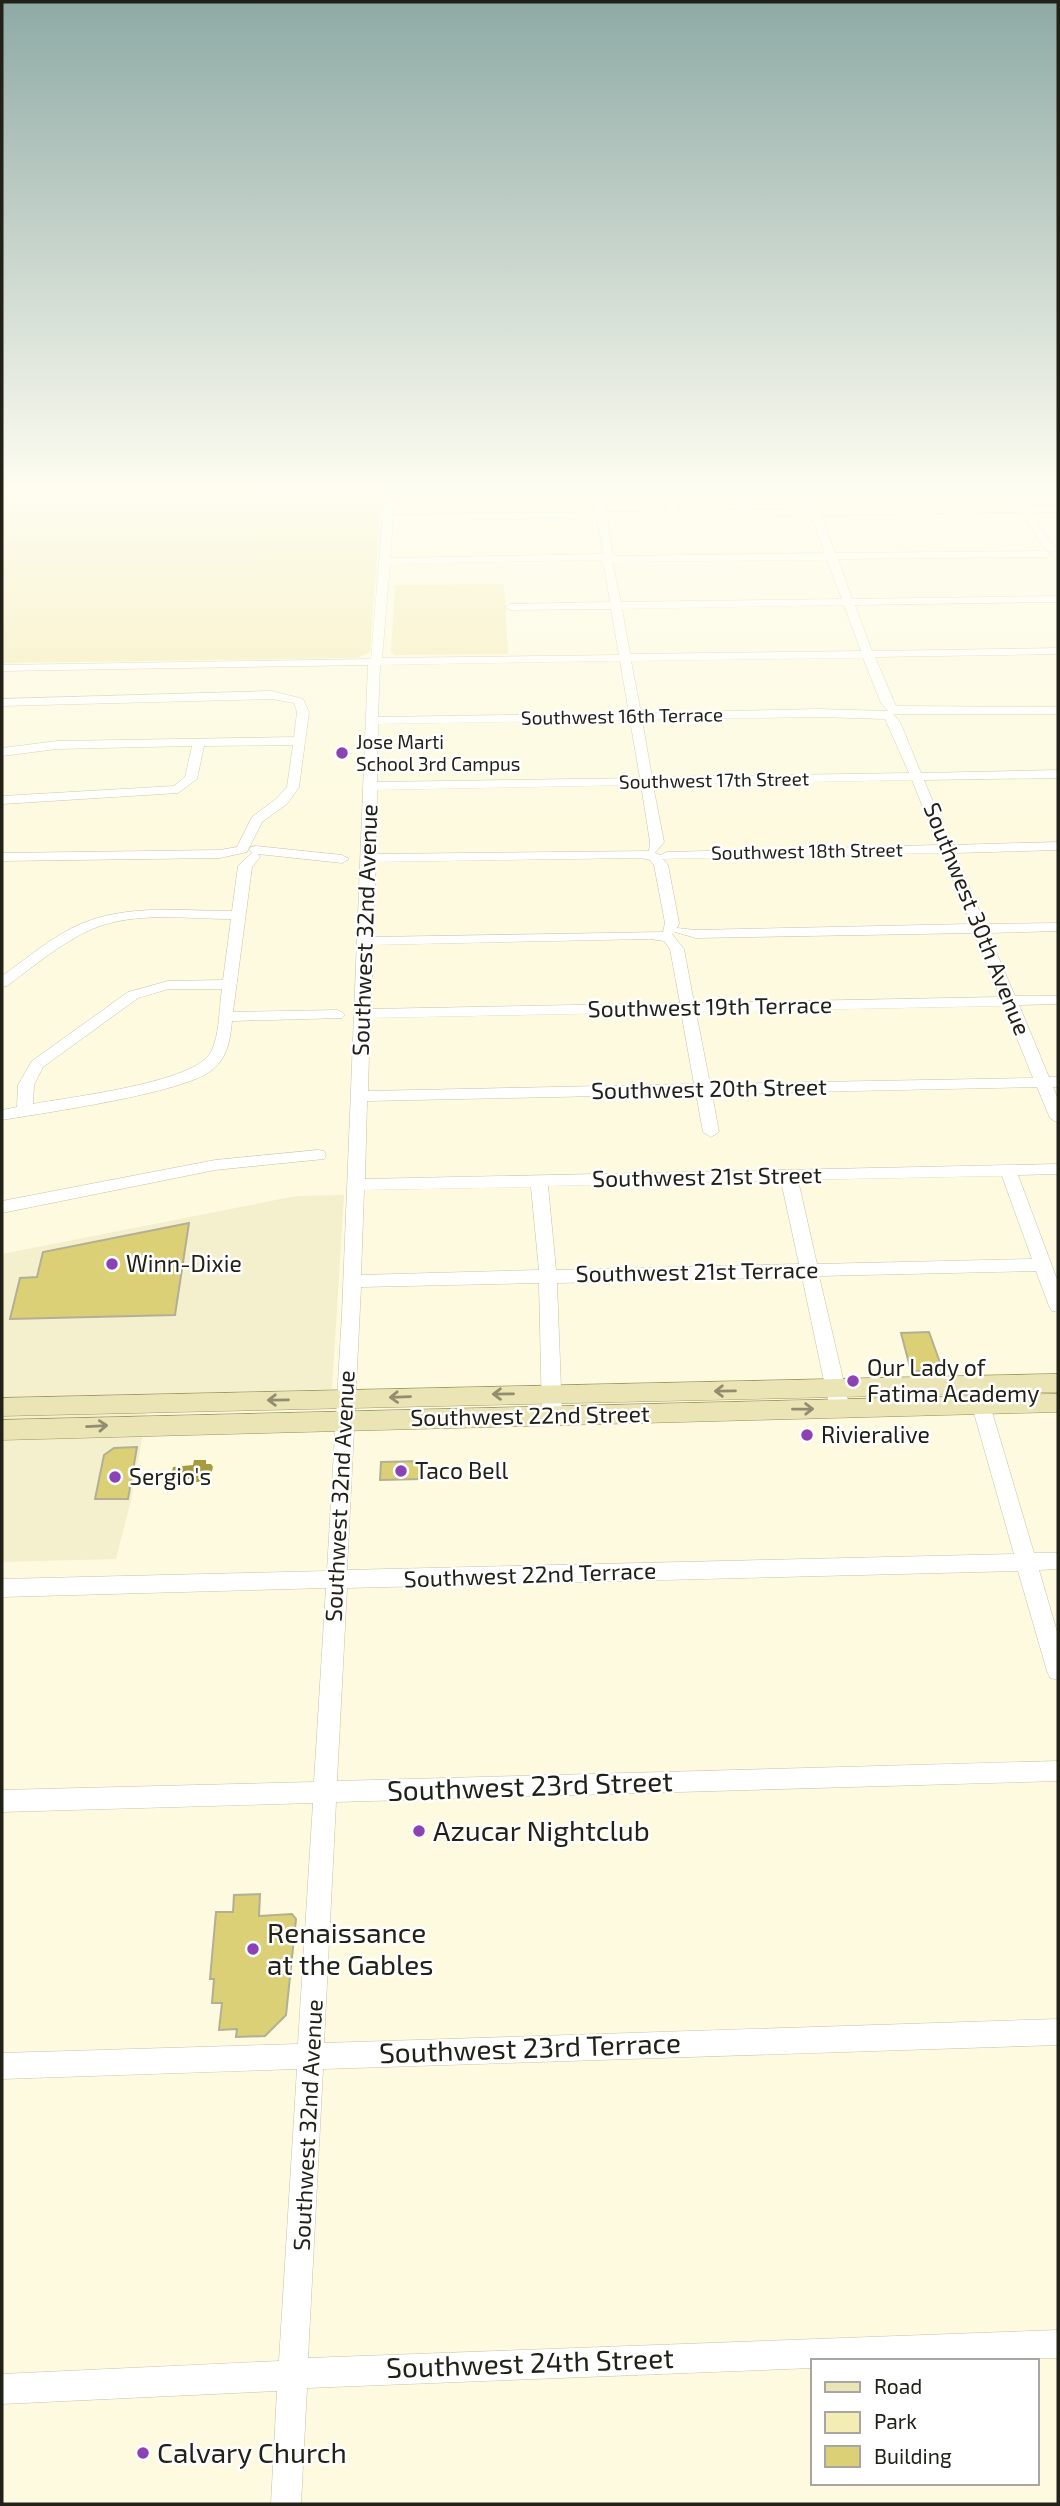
<svg xmlns="http://www.w3.org/2000/svg" width="1060" height="2506" viewBox="0 0 1060 2506" font-family="'Exo 2',sans-serif">
<style>
.built{fill:#f4efcd}
.green{fill:#f3ecb3}
.water{fill:#a79b40}
.building{fill:#dcd076;stroke:#b2af95;stroke-width:2}
.lines{fill:none;stroke-linecap:round;stroke-linejoin:round}
.minor-casing{stroke:#c6c3a9;stroke-width:1}
.major-casing{stroke:#9c955f;stroke-width:1}
.minor{fill:#fff;fill-rule:evenodd}
.major{fill:#ebe5b6;fill-rule:evenodd}
.oneway{stroke:#918d6e}
.poi-dot{fill:#8c42b5;stroke:#fff;stroke-width:2.5}
.labels{text-anchor:middle;stroke-width:5;stroke-linejoin:round;paint-order:stroke}
.far-street-label{font-size:19px;fill:#222117;stroke:#fff}
.far-poi-label{font-size:19px;fill:#222117;stroke:#fff;text-anchor:start}
.street-label{font-size:23px;fill:#222117;stroke:#fff}
.poi-label{font-size:23px;fill:#222117;stroke:#fff;text-anchor:start}
.near-street-label{font-size:28px;fill:#222117;stroke:#fff}
.near-poi-label{font-size:28px;fill:#222117;stroke:#fff;text-anchor:start}
</style>
<rect width="100%" height="100%" fill="#fdfadf"/>
<polygon class="built" points="344,1195 332,1389 150,1394 131,1500 116,1559 2,1562 2,1254 296,1196"/>
<g class="green">
<polygon points="2,489 382,489 370,652 357,658 2,663"/>
<polygon points="504,584 508,654 395,655 391,652 395,585"/>
</g>
<polygon class="water" points="194,1460 206,1460 206,1464 211,1464 213,1467 210,1478 204,1478 204,1482 190,1482 190,1479 175,1479 171,1476 173,1467 193,1465"/>
<g class="building">
<polygon points="189,1223 175,1315 10,1319 20,1278 37,1277 43,1252"/>
<polygon points="929,1332 943,1371 911,1371 901,1333"/>
<polygon points="137,1447 128,1499 95,1499 104,1455 114,1448"/>
<polygon points="422,1461 421,1479 380,1480 381,1462"/>
<polygon points="260,1894 259,1916 292,1914 296,1919 286,2015 265,2036 236,2037 237,2029 219,2030 222,2003 212,2003 214,1979 210,1979 216,1912 233,1912 234,1895"/>
</g>
<g class="lines">
<g class="minor-casing">
<g id="minor">
<path d="M385,489H395L393,515L596,512L592,489H602L606,512L667,511L662,489H672L677,511L737,510L731,489H741L747,510L809,509L801,489H811L818,509L1018,507L1007,489H1017L1028,506H1058V512H1031L1051,543L1058,549L1053,552L1043,547L1022,512L821,515L835,553L1046,551L1051,554L1046,557L838,559L852,599L1058,596V602L855,605L872,651L1058,648V654L875,657L896,706L1058,707V714H893L900,722L921,773L1058,770V778L924,780L951,845L1058,842V850L955,853L985,924L1058,923V931L988,933L1015,996H1058V1004L1019,1005L1049,1077H1058V1087H1053L1058,1099V1123L1050,1118L1037,1087L712,1094L719,1132L711,1137L703,1132L696,1094L367,1101L365,1179L1058,1164V1174L1018,1175L1058,1282V1312L1052,1311L1049,1306L1036,1271L819,1276L848,1400L845,1405H831L828,1400L802,1277L557,1283L562,1415L559,1420H545L542,1415L539,1283L361,1287L347,1570L1014,1554L966,1385L968,1380H982L984,1385L1034,1553H1058V1569L1039,1570L1058,1635V1680L1050,1678L1047,1671L1018,1571L347,1588L337,1781L1058,1761V1781L336,1802L324,2043L1058,2019V2045L323,2069L308,2358L1058,2330V2358L813,2361V2368L307,2388L301,2504H271L277,2391L2,2404V2374L279,2361L297,2069L2,2079V2053L298,2044L313,1803L2,1812V1790L314,1782L326,1588L2,1597V1579L327,1571L342,1314L368,665L2,671V665L371,659ZM811,515L825,553L616,556L612,551L607,518ZM597,518L604,554L390,558L393,521ZM600,560L604,565L610,602L510,604L505,607L510,610L611,609L619,655L382,658L390,564ZM827,560L842,599L621,602L612,562ZM844,605L861,651L630,654L622,609ZM863,658L881,703L888,711L818,709L641,713L631,661ZM620,661L629,713L378,717L380,665ZM818,717L885,719L909,773L652,777L642,720ZM630,720L640,778L377,782L378,724ZM912,780L938,845L667,852L661,855L655,853L664,842L653,785ZM641,785L650,842L649,851L376,854L377,790ZM942,853L971,924L696,930L677,928L679,923L668,865L663,859ZM641,858L650,860L654,865L665,923L663,932L373,937L376,862ZM675,932L696,938L974,933L1000,997L694,1003L684,949L672,934ZM650,939L664,941L670,949L680,1003L371,1009L373,945ZM1004,1006L1033,1078L710,1084L696,1012ZM681,1012L694,1084L368,1091L370,1018ZM1002,1176L1032,1259L817,1264L798,1180ZM781,1181L799,1264L556,1270L548,1186ZM531,1187L539,1270L361,1275L364,1190Z"/>
<polygon points="272,691 303,699 309,712 299,787 287,804 262,822 247,852 220,858 2,861 2,853 220,850 237,847 252,817 277,798 287,787 293,745 204,746 197,779 178,793 2,804 2,796 174,786 185,777 192,746 57,749 2,756 2,748 57,741 294,737 297,712 294,703 272,699 2,706 2,699"/>
<path d="M256,846L342,855L349,859L342,863L258,854L260,857L252,867L233,1012L337,1010L342,1012L345,1015L342,1018L232,1021C230,1040 228,1057 212,1070C185,1093 43,1113 2,1120V1110L17,1107L18,1085L32,1061L128,992L168,981L223,980L231,919C186,919 135,911 92,929C61,943 34,966 7,986L2,987V976C28,958 53,935 83,923C130,904 183,911 232,911L238,866L252,853L249,850L251,847ZM169,989H222C219,1008 220,1034 211,1052C195,1083 69,1097 33,1104L34,1085L43,1067L138,998Z"/>
<polygon points="318,1150 324,1151 326,1155 324,1159 215,1170 2,1213 2,1201 215,1160"/>
</g>
</g>
<g class="major-casing">
<g id="major">
<polygon points="1058,1374 1058,1392 2,1416 2,1398"/>
<polygon points="1058,1394 1058,1412 2,1440 2,1420"/>
</g>
</g>
<use href="#minor" class="minor"/>
<use href="#major" class="major"/>
</g>
<defs><path id="oneway-shaft" d="M-6 0H5M1.5-3L5.5 0L1.5 3" fill="none" stroke-width="1.6" stroke-linecap="round" stroke-linejoin="round" transform="scale(1.75)"/></defs>
<g class="oneway">
<use href="#oneway-shaft" transform="translate(725 1391) rotate(179)"/>
<use href="#oneway-shaft" transform="translate(503 1394) rotate(179)"/>
<use href="#oneway-shaft" transform="translate(400 1397) rotate(178)"/>
<use href="#oneway-shaft" transform="translate(278 1400) rotate(179)"/>
<use href="#oneway-shaft" transform="translate(803 1409) rotate(-1)"/>
<use href="#oneway-shaft" transform="translate(97 1426) rotate(-3)"/>
</g>
<linearGradient id="sky" x2="0" y2="1"><stop stop-color="#8eaaa5"/><stop offset="0.58" stop-color="#fefdf1"/><stop offset="1" stop-color="#fefdf1" stop-opacity="0"/></linearGradient>
<rect width="1060" height="840" fill="url(#sky)"/>
<g class="poi-dot">
<circle cx="342" cy="753" r="7"/>
<circle cx="112" cy="1264" r="7"/>
<circle cx="853" cy="1381" r="7"/>
<circle cx="807" cy="1435" r="7"/>
<circle cx="401" cy="1471" r="7"/>
<circle cx="115" cy="1477" r="7"/>
<circle cx="419" cy="1831" r="7"/>
<circle cx="253" cy="1949" r="7"/>
<circle cx="143" cy="2453" r="7"/>
</g>
<g class="labels">
<g class="far-street-label">
<text transform="translate(622 716) rotate(-1)" y="7">Southwest 16th Terrace</text>
<text transform="translate(714 780) rotate(-1)" y="7">Southwest 17th Street</text>
<text transform="translate(807 851) rotate(-1)" y="7">Southwest 18th Street</text>
</g>
<g class="far-poi-label">
<text x="356" y="749">Jose Marti<tspan x="356" dy="22">School 3rd Campus</tspan></text>
</g>
<g class="street-label">
<text transform="translate(977 919) rotate(68)" y="8">Southwest 30th Avenue</text>
<text transform="translate(365 930) rotate(-88)" y="8">Southwest 32nd Avenue</text>
<text transform="translate(710 1007) rotate(-1)" y="8">Southwest 19th Terrace</text>
<text transform="translate(709 1089) rotate(-1)" y="8">Southwest 20th Street</text>
<text transform="translate(707 1177) rotate(-1)" y="8">Southwest 21st Street</text>
<text transform="translate(697 1272) rotate(-1)" y="8">Southwest 21st Terrace</text>
<text transform="translate(530 1416) rotate(-1)" y="8">Southwest 22nd Street</text>
<text transform="translate(340 1496) rotate(-87)" y="8">Southwest 32nd Avenue</text>
<text transform="translate(530 1575) rotate(-2)" y="8">Southwest 22nd Terrace</text>
<text transform="translate(308 2125) rotate(-87)" y="8">Southwest 32nd Avenue</text>
</g>
<g class="poi-label">
<text x="126" y="1272">Winn-Dixie</text>
<text x="867" y="1376">Our Lady of<tspan x="867" dy="26">Fatima Academy</tspan></text>
<text x="821" y="1443">Rivieralive</text>
<text x="415" y="1479">Taco Bell</text>
<text x="129" y="1485">Sergio's</text>
</g>
<g class="near-street-label">
<text transform="translate(530 1786) rotate(-2)" y="10">Southwest 23rd Street</text>
<text transform="translate(530 2048) rotate(-2)" y="10">Southwest 23rd Terrace</text>
<text transform="translate(530 2363) rotate(-2)" y="10">Southwest 24th Street</text>
</g>
<g class="near-poi-label">
<text x="433" y="1841">Azucar Nightclub</text>
<text x="267" y="1943">Renaissance<tspan x="267" dy="32">at the Gables</tspan></text>
<text x="157" y="2463">Calvary Church</text>
</g>
</g>
<rect width="1060" height="2506" fill="none" stroke="#222117" stroke-width="7"/>
<rect x="811" y="2359" width="228" height="126" fill="#ffffff" stroke="#a7a6a2" stroke-width="2"/>
<rect x="825" y="2382" width="35" height="10" fill="#ebe5b6" stroke="#a7a6a2" stroke-width="2"/>
<text x="874" y="2394" font-size="21" fill="#222117">Road</text>
<rect x="825" y="2412" width="35" height="21" fill="#f3ecb3" stroke="#a7a6a2" stroke-width="2"/>
<text x="874" y="2429" font-size="21" fill="#222117">Park</text>
<rect x="825" y="2446" width="35" height="21" fill="#dcd076" stroke="#a7a6a2" stroke-width="2"/>
<text x="874" y="2464" font-size="21" fill="#222117">Building</text>
</svg>
